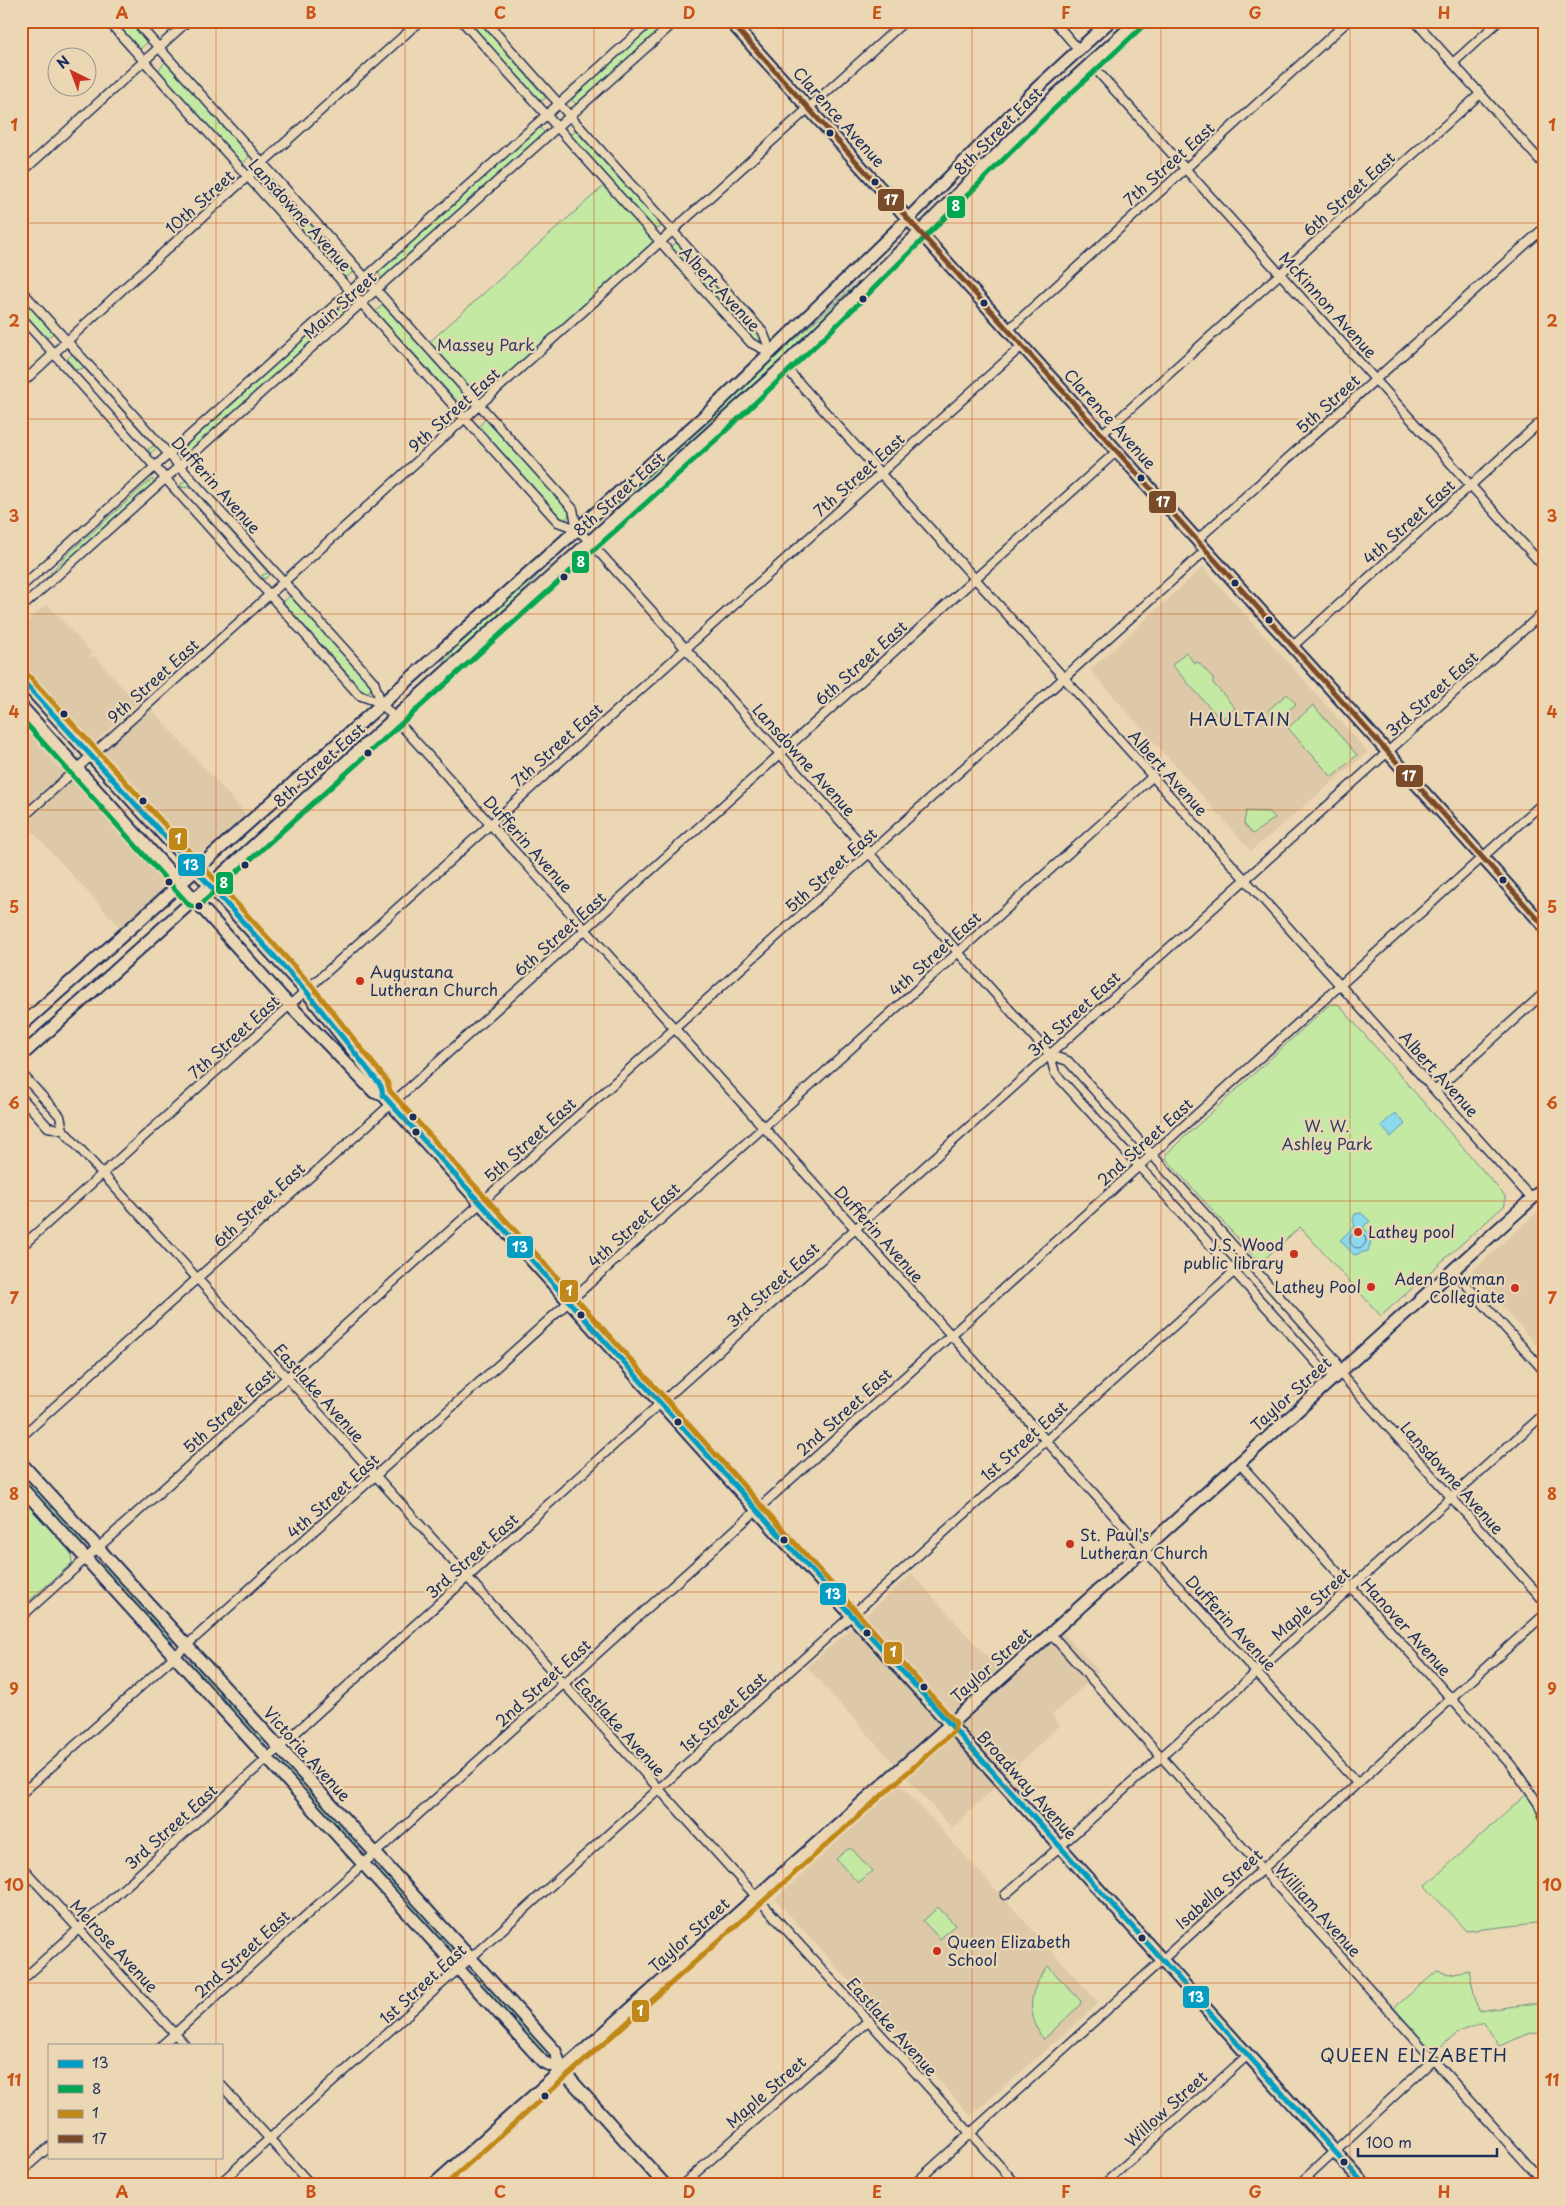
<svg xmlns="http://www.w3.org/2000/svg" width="1566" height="2206" viewBox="0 0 1566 2206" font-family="'Playpen Sans',sans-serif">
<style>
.built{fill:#ddc9a7}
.green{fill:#c3e9a3;stroke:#6f8c80}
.water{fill:#8cd8ec;stroke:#5f94b3}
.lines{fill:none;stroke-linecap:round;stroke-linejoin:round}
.shore{stroke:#487397;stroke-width:1}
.street-casing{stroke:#1b2f5e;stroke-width:11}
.secondary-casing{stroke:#1b2f5e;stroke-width:15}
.street{stroke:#ecd7b5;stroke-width:8}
.secondary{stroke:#ecd7b5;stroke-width:11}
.bus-1-casing{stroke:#ecd7b5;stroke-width:9}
.bus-2-casing{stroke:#ecd7b5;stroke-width:9}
.bus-3-casing{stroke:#ecd7b5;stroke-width:9}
.bus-4-casing{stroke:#ecd7b5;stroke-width:9}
.bus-1{stroke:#039dc3;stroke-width:5}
.bus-2{stroke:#00a651;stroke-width:5}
.bus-3{stroke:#c08818;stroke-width:5}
.bus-4{stroke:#7a4b2a;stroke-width:5}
.grid{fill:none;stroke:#c95318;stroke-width:1;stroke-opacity:0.55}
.bus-dot{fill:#1b2f5e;stroke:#ecd7b5;stroke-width:2}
.poi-dot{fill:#c8321e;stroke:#ecd7b5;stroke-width:2}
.labels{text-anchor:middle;stroke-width:4.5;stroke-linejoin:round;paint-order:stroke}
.street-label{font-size:16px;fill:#1b2f5e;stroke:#ecd7b5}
.park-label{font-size:16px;fill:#2c4265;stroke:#ecd7b5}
.poi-label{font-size:16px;fill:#1b2f5e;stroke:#ecd7b5;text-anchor:start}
.neighbourhood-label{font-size:18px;letter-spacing:1px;fill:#1b2f5e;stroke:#ecd7b5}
.line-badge{stroke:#ecd7b5;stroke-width:2}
.badge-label{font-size:14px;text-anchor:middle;font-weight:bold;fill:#fff}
.neatline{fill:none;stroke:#c95318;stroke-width:2}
.grid-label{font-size:16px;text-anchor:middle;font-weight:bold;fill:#c95318}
</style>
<rect width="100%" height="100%" fill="#ecd7b5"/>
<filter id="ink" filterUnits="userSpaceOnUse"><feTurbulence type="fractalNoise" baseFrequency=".02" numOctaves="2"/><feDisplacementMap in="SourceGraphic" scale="10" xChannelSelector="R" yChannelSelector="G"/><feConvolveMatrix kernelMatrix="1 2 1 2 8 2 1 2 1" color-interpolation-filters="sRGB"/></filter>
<g filter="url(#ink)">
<g class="built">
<polygon points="1203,567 1368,752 1251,851 1090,670"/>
<polygon points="47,604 92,653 90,655 92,658 95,656 137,704 94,743 21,662 21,626"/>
<polygon points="148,705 251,820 194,870 91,756"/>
<polygon points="21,706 181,882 125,933 21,819"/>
<polygon points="1545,1205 1545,1355 1472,1271"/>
<polygon points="912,1574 1000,1671 1054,1622 1099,1672 1052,1715 1060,1725 952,1828 807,1667"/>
<polygon points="900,1784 1099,2003 971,2116 775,1899"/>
</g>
<g class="green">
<polygon points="113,21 130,21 147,43 140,49 138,48"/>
<polygon points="468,21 479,21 546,98 540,101"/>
<polygon points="657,21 670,21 576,104 572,100 573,98"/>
<polygon points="165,62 250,155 243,164 158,71"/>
<polygon points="539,127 545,133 382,279 378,272"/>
<polygon points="575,130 660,224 660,228 655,230 653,228 571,136"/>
<polygon points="267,179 270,179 352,270 352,273 347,277 344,277 262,186"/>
<polygon points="607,183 659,243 480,406 426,345"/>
<polygon points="675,243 679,244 761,336 759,342 752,339 672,250 671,247"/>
<polygon points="857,283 858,284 804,340 617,508 616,507 629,490"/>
<polygon points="21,294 55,332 47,338 21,310"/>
<polygon points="344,303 346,303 351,308 188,455 183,450 183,447"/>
<polygon points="381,306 384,306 464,395 459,403 376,312"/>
<polygon points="72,354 158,447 151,453 148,449 154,446 84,368 76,370 67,359"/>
<polygon points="485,419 571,513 564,521 479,427"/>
<polygon points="152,479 155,483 43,583 45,579 70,552"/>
<polygon points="187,479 271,573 266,578 263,579 262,575 268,573 192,488 181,487 181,484"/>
<polygon points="541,569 542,570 515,601 445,663 444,661 465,637"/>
<polygon points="291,595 369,681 371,686 370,691 367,692 361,689 284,603 284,601"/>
<polygon points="1186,652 1194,663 1198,662 1213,678 1213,683 1235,708 1221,720 1172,665"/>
<polygon points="1287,694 1296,704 1277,720 1268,710"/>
<polygon points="1313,705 1357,755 1332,777 1288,728"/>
<polygon points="1246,811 1270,812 1275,818 1253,834 1244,824"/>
<polygon points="1330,1004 1338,1004 1505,1196 1505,1205 1381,1316 1300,1227 1260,1263 1167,1160 1166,1154"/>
<polygon points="21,1469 85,1541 79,1545 21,1480"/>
<polygon points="21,1497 71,1552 72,1563 21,1608"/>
<polygon points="104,1562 105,1562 174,1640 170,1643 100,1568"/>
<polygon points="193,1661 266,1740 263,1746 190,1665"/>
<polygon points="285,1763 362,1846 358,1851 281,1766"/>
<polygon points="1529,1792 1545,1810 1545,1922 1466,1931 1425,1886"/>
<polygon points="848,1849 852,1849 872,1871 858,1883 836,1859"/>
<polygon points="381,1868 457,1951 453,1957 377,1872"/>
<polygon points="938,1907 955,1925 940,1939 923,1921"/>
<path d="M1048,1966L1081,2001L1080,2005L1043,2040C1026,2010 1028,1993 1048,1966Z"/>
<polygon points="1469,1970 1478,2011 1545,2002 1545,2034 1531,2033 1499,2046 1484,2022 1461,2031 1433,2052 1394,2008 1437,1971 1449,1974"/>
<polygon points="476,1973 549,2052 545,2058 472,1977"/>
</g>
<g class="water">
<polygon points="1395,1113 1405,1124 1391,1137 1381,1126"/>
<polygon points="1361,1213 1370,1221 1363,1227 1372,1237 1368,1251 1354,1255 1340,1240 1355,1226 1353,1221 1355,1214"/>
</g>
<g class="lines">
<circle class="shore" cx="1358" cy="1240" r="8"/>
<g class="street-casing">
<g id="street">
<polyline points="108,21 558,522 577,529 590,542 1043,1047 1050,1055 1055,1073 1323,1370 1340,1373"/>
<polyline points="135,21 573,509 577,529"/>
<polyline points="462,21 751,343 771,353"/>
<polyline points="485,21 763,332 771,353"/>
<polyline points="1054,21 1078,49"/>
<polyline points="1415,21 1545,166"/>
<polyline points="1090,63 1545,568"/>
<polyline points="1453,63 1499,21"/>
<polyline points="21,173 188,21"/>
<polyline points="21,290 374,682 381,703 1144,1549 1357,1783"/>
<polyline points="21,317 359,695 381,703"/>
<polyline points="1009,329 1348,21"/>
<polyline points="784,366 1532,1199"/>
<polyline points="21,384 123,289 420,21"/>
<polyline points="1102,434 1480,94"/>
<polyline points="1197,540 1545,227"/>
<polyline points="21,587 651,21"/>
<polyline points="21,608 676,21"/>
<polyline points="1293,646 1545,418"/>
<polyline points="21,819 905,21"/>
<polyline points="1050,1055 1068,1061 1335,1359 1340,1373 1545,1602"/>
<polyline points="21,1073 60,1116 63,1130 1017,2185"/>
<polyline points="1436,1090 1545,992"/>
<polyline points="21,1097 48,1127 63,1130"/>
<polyline points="21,1247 1023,345"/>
<polyline points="1453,1270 1545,1372"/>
<polyline points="21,1437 1117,451"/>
<polyline points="1239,1463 1511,1765 1538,1803 1545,1819"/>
<polyline points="21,1617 1206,550"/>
<polyline points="1050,1633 1545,2184"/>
<polyline points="21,1794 1101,824 1153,776"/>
<polyline points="21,1866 185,2045"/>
<polyline points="1005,1895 1257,1672 1545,1413"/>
<polyline points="21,1981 605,1453 1545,611"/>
<polyline points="162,2045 1545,801"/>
<polyline points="221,2085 311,2185"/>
<polyline points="21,2172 49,2147"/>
<polyline points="218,2185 1247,1260"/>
<polyline points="682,2185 869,2020"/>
<polyline points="913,2185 1545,1614"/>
<polyline points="1103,2185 1248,2055"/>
<polyline points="1298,2185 1433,2060"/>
</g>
</g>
<g class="secondary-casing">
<g id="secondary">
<polyline points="730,21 1545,927"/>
<path d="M21,679L306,991L381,1086L383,1095L417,1133C732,1484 1049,1834 1365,2185"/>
<polyline points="21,706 281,996 374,1092 383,1095"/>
<polyline points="21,1026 711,410 909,218 1036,89 1110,21"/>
<polyline points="21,1056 784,366 920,232 1052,99 1137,21"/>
<polyline points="21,1463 555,2051 562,2070 665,2185"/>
<polyline points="21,1487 543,2062 562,2070"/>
<polyline points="433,2185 936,1737 1545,1187"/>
</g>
</g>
<use href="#street" class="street"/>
<use href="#secondary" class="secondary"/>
<g class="bus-1-casing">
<polyline id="bus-1" points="21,679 306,991 381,1086 383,1095 1365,2185"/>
</g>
<g class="bus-2-casing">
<polyline id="bus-2" points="21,718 189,905 194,907 199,906 717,439 834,328 1052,111 1142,27"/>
</g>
<g class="bus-3-casing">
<polyline id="bus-3" points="27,674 312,986 387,1081 390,1091 956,1723 954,1731 445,2185"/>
</g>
<g class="bus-4-casing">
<polyline id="bus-4" points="730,21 1545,927"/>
</g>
<use href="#bus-1" class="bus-1"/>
<use href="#bus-2" class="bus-2"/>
<use href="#bus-3" class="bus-3"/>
<use href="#bus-4" class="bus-4"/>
</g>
</g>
<path class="grid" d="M216,21V2045M405,21V2185M594,21V2185M783,21V2185M972,21V2185M1161,21V2185M1350,21V2185M21,223H1545M21,419H1545M21,614H1545M21,810H1545M21,1005H1545M21,1201H1545M21,1396H1545M21,1592H1545M21,1787H1545M21,1983H1545M216,2157V2185"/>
<g class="bus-dot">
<circle cx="830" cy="133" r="4.5"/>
<circle cx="875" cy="182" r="4.5"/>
<circle cx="863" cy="299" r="4.5"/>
<circle cx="984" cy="303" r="4.5"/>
<circle cx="1141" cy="478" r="4.5"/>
<circle cx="564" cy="577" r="4.5"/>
<circle cx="1235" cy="583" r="4.5"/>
<circle cx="1269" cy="620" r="4.5"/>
<circle cx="64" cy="714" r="4.5"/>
<circle cx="368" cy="753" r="4.5"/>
<circle cx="143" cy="801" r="4.5"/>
<circle cx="245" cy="865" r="4.5"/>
<circle cx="1503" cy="880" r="4.5"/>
<circle cx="169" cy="882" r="4.5"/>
<circle cx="199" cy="906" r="4.5"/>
<circle cx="413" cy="1117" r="4.5"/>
<circle cx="416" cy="1132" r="4.5"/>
<circle cx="581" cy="1315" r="4.5"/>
<circle cx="678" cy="1422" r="4.5"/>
<circle cx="784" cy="1540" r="4.5"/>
<circle cx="867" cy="1633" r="4.5"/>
<circle cx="924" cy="1687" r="4.5"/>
<circle cx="1142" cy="1938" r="4.5"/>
<circle cx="545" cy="2096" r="4.5"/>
<circle cx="1344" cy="2162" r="4.5"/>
</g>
<g class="poi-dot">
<circle cx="360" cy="981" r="5"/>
<circle cx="1358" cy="1232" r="5"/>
<circle cx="1294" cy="1254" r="5"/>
<circle cx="1371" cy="1287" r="5"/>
<circle cx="1515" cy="1288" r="5"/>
<circle cx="1070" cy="1544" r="5"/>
<circle cx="937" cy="1951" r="5"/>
</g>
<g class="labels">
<g class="street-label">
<text transform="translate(839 117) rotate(48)" y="6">Clarence Avenue</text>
<text transform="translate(998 131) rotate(-45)" y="6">8th Street East</text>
<text transform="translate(1169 164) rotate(-42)" y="6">7th Street East</text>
<text transform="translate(1349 194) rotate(-42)" y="6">6th Street East</text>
<text transform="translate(200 202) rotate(-42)" y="6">10th Street</text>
<text transform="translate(300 215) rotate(48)" y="6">Lansdowne Avenue</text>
<text transform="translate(720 289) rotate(47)" y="6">Albert Avenue</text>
<text transform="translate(340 305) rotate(-42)" y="6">Main Street</text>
<text transform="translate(1328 305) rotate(48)" y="6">McKinnon Avenue</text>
<text transform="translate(1328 404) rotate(-42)" y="6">5th Street</text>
<text transform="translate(454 410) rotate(-42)" y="6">9th Street East</text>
<text transform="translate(1110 419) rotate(48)" y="6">Clarence Avenue</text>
<text transform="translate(859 475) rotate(-42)" y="6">7th Street East</text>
<text transform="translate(216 485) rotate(48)" y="6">Dufferin Avenue</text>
<text transform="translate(619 494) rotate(-42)" y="6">8th Street East</text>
<text transform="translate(1409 522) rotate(-42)" y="6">4th Street East</text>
<text transform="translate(861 663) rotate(-42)" y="6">6th Street East</text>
<text transform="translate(153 681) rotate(-42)" y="6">9th Street East</text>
<text transform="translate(1432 694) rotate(-42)" y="6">3rd Street East</text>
<text transform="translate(557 745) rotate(-42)" y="6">7th Street East</text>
<text transform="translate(804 760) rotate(48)" y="6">Lansdowne Avenue</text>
<text transform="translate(319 765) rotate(-42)" y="6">8th Street East</text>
<text transform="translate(1168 773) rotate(48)" y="6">Albert Avenue</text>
<text transform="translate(528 844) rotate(48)" y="6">Dufferin Avenue</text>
<text transform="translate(831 870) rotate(-42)" y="6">5th Street East</text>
<text transform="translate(560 934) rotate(-42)" y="6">6th Street East</text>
<text transform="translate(935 954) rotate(-42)" y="6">4th Street East</text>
<text transform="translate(1074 1014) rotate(-42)" y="6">3rd Street East</text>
<text transform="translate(234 1037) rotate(-42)" y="6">7th Street East</text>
<text transform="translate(1439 1074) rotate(48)" y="6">Albert Avenue</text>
<text transform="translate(530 1140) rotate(-42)" y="6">5th Street East</text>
<text transform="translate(1145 1142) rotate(-42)" y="6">2nd Street East</text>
<text transform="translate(259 1205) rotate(-42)" y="6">6th Street East</text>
<text transform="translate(634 1225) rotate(-42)" y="6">4th Street East</text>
<text transform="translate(879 1234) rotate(48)" y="6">Dufferin Avenue</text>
<text transform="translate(773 1285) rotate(-42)" y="6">3rd Street East</text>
<text transform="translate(319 1393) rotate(48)" y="6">Eastlake Avenue</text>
<text transform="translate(1291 1394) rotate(-42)" y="6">Taylor Street</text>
<text transform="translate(229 1411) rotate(-42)" y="6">5th Street East</text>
<text transform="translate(844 1412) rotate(-42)" y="6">2nd Street East</text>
<text transform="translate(1024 1441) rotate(-42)" y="6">1st Street East</text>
<text transform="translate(1452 1478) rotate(48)" y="6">Lansdowne Avenue</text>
<text transform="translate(333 1496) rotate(-42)" y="6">4th Street East</text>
<text transform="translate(472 1556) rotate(-42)" y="6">3rd Street East</text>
<text transform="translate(1311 1604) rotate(-42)" y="6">Maple Street</text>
<text transform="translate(1231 1623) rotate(47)" y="6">Dufferin Avenue</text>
<text transform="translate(1406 1627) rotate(48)" y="6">Hanover Avenue</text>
<text transform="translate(991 1665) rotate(-42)" y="6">Taylor Street</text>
<text transform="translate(543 1683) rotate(-42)" y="6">2nd Street East</text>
<text transform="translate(723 1712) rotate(-42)" y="6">1st Street East</text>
<text transform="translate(620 1727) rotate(48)" y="6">Eastlake Avenue</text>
<text transform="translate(307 1754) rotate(48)" y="6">Victoria Avenue</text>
<text transform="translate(1027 1785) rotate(48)" y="6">Broadway Avenue</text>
<text transform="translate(171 1827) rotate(-42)" y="6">3rd Street East</text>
<text transform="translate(1219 1889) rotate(-42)" y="6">Isabella Street</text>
<text transform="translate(1318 1910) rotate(48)" y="6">William Avenue</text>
<text transform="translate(689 1935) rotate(-42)" y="6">Taylor Street</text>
<text transform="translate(114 1946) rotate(47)" y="6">Melrose Avenue</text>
<text transform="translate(242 1954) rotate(-42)" y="6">2nd Street East</text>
<text transform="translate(423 1984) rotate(-42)" y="6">1st Street East</text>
<text transform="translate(892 2027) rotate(48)" y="6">Eastlake Avenue</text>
<text transform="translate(766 2092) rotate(-41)" y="6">Maple Street</text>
<text transform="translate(1166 2109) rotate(-42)" y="6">Willow Street</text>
</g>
<g class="park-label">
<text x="486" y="351">Massey Park</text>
<text x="1327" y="1132">W. W.<tspan x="1327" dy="18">Ashley Park</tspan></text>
</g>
<g class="poi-label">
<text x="370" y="978">Augustana<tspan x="370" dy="18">Lutheran Church</tspan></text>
<text x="1368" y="1238">Lathey pool</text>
<text x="1284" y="1251" text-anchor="end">J.S. Wood<tspan x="1284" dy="18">public library</tspan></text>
<text x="1505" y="1285" text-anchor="end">Aden Bowman<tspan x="1505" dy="18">Collegiate</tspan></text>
<text x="1361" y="1293" text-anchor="end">Lathey Pool</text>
<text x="1080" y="1541">St. Paul's<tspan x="1080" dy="18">Lutheran Church</tspan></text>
<text x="947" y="1948">Queen Elizabeth<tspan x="947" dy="18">School</tspan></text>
</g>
<g class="neighbourhood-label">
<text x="1240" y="726">HAULTAIN</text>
<text x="1414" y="2062">QUEEN ELIZABETH</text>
</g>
</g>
<g class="line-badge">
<rect x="877" y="188" width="28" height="24" rx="5" fill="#7a4b2a"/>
<rect x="946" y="195" width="20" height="24" rx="5" fill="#00a651"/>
<rect x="1148" y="490" width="29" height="24" rx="5" fill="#7a4b2a"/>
<rect x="571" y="550" width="19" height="24" rx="5" fill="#00a651"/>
<rect x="1395" y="764" width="29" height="24" rx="5" fill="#7a4b2a"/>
<rect x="168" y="827" width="20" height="24" rx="5" fill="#c08818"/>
<rect x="177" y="853" width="29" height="24" rx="5" fill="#039dc3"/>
<rect x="215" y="871" width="19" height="24" rx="5" fill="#00a651"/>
<rect x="506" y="1235" width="28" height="24" rx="5" fill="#039dc3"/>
<rect x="559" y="1279" width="20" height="24" rx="5" fill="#c08818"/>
<rect x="819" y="1582" width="28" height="24" rx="5" fill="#039dc3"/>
<rect x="883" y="1641" width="20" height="24" rx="5" fill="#c08818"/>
<rect x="1182" y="1985" width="28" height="24" rx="5" fill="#039dc3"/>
<rect x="631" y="1999" width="19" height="24" rx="5" fill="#c08818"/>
</g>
<g class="badge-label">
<text x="891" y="205">17</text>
<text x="956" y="211">8</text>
<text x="1163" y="507">17</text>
<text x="581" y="567">8</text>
<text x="1409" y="781">17</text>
<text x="178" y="844">1</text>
<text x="191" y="870">13</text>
<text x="224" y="888">8</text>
<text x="520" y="1252">13</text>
<text x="569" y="1296">1</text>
<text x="833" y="1599">13</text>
<text x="893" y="1657">1</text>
<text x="1196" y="2002">13</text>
<text x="640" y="2016">1</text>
</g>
<rect width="1566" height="2206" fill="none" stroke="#ecd7b5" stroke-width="55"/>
<rect x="48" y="2044" width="175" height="115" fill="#ecd7b5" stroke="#989492"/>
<rect x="58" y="2060" width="25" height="8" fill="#039dc3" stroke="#989492"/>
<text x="92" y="2068" font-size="15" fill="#1b2f5e">13</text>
<rect x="58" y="2085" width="25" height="8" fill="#00a651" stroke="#989492"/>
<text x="92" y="2094" font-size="15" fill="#1b2f5e">8</text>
<rect x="58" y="2110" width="25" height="8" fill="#c08818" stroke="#989492"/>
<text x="92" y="2118" font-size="15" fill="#1b2f5e">1</text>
<rect x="58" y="2135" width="25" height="8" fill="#7a4b2a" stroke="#989492"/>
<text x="92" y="2144" font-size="15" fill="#1b2f5e">17</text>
<g transform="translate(72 72) rotate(318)"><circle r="24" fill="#ecd7b5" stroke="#989492"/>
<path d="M0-4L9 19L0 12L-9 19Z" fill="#c8321e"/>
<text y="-8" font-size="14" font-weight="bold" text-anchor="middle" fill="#1b2f5e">N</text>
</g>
<path d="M1358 2148v8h139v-8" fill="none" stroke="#1b2f5e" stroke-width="2.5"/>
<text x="1366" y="2148" font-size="15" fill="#1b2f5e" stroke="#ecd7b5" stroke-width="4" paint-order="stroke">100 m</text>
<rect x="28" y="28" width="1510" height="2150" class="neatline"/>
<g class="grid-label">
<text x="122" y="19">A</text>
<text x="311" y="19">B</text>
<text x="500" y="19">C</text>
<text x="689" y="19">D</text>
<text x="877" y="19">E</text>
<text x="1066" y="19">F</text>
<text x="1255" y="19">G</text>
<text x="1444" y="19">H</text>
<text x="14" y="131">1</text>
<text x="1552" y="131">1</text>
<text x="14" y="327">2</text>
<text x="1552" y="327">2</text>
<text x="14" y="522">3</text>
<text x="1552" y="522">3</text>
<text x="14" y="718">4</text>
<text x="1552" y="718">4</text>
<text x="14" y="913">5</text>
<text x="1552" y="913">5</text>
<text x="14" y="1109">6</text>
<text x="1552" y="1109">6</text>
<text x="14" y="1304">7</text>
<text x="1552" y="1304">7</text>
<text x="14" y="1500">8</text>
<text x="1552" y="1500">8</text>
<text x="14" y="1695">9</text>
<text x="1552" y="1695">9</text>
<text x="14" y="1891">10</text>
<text x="1552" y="1891">10</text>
<text x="14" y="2086">11</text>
<text x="1552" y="2086">11</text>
<text x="122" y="2198">A</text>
<text x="311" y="2198">B</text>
<text x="500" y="2198">C</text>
<text x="689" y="2198">D</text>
<text x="877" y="2198">E</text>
<text x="1066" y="2198">F</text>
<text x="1255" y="2198">G</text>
<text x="1444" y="2198">H</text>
</g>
</svg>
